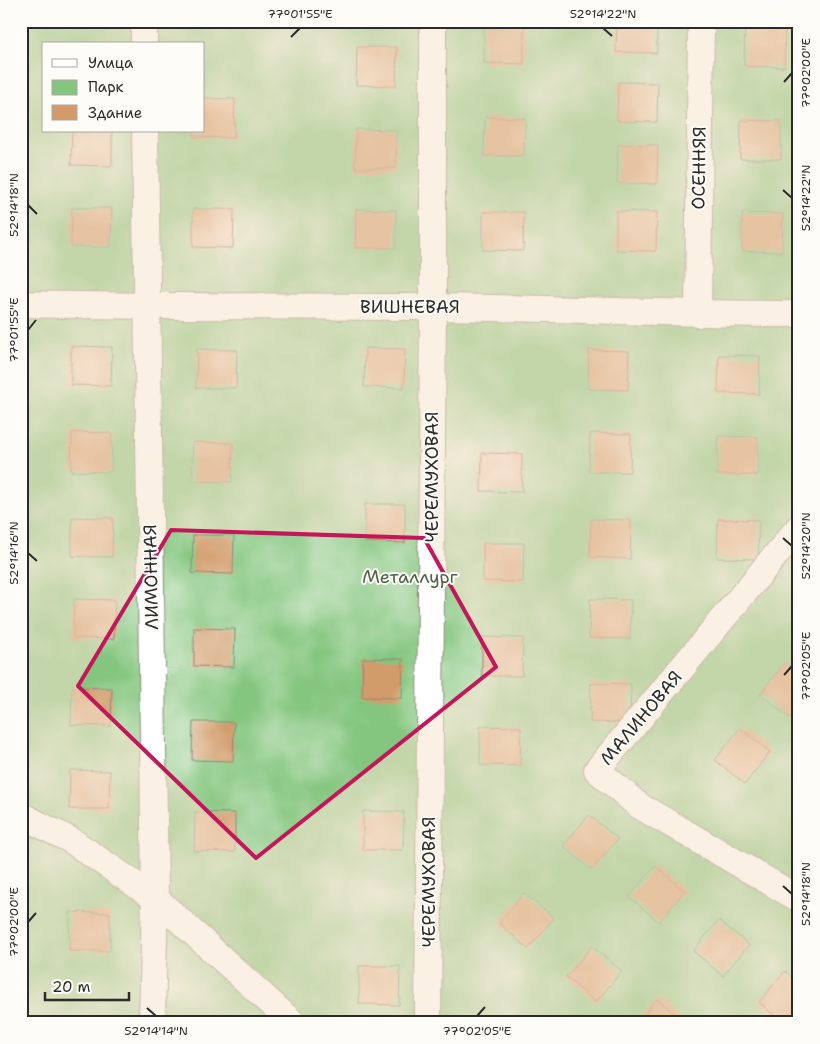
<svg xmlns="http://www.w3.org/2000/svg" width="820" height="1044" viewBox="0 0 820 1044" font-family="'Shantell Sans',sans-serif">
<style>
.green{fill:#84c67f;stroke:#587855;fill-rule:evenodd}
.building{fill:#d19b6a}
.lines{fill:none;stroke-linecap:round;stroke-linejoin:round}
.minor-casing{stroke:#91887c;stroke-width:28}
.minor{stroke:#fff;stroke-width:26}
.marked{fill:none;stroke:#c2185b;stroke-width:4;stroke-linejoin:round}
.ticks{fill:none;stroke:#2b2b2b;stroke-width:2}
.labels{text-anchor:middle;stroke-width:4;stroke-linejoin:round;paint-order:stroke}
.street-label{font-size:18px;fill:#2b2b2b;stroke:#fdfcf7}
.park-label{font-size:18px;fill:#4a6148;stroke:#fdfcf7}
.neatline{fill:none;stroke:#2b2b2b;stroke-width:2}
.ticks-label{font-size:12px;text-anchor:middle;fill:#2b2b2b}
</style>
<rect width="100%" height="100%" fill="#fdfcf7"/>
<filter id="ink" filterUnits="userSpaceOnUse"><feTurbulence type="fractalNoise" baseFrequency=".02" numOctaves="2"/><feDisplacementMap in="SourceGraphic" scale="10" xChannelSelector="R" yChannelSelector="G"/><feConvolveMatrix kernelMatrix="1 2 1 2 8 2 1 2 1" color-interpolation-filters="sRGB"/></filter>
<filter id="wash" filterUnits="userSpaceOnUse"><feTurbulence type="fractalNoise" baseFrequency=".0096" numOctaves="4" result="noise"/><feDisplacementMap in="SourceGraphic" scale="20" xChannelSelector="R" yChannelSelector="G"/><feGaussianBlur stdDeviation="1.12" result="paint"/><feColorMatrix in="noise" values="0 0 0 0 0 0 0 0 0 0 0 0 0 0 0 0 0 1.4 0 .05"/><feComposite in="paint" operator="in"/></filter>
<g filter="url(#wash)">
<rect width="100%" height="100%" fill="#f7e4ce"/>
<path class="green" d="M21,21H799V1023H21ZM44,44H204V131H44Z"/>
<g id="blocks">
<g class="building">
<rect x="191" y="21" width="41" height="5"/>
<polygon points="617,21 657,21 657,53 616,52"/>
<polygon points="484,24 524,25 524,64 484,63"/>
<polygon points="745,28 785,29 784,67 744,66"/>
<polygon points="357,47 397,47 396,86 356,85"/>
<polygon points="618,82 658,83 657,122 617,121"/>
<polygon points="204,98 235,99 234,138 194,137 194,131 204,131"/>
<polygon points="485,117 525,118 524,156 484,156"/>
<polygon points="741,120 781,121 781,159 740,159"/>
<polygon points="356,129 396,130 396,168 355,168"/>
<polygon points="72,131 112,131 112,166 71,165"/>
<polygon points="618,144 658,145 657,184 617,183"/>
<polygon points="72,208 112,208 111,247 71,247"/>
<polygon points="193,209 234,209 233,248 193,247"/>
<polygon points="356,209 396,210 396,248 355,248"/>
<polygon points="616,211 657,212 656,251 616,250"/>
<polygon points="483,212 524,212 523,251 483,250"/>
<polygon points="742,213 783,214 782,252 742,251"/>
<polygon points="71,346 112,347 111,386 71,385"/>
<polygon points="365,348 405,349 404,388 364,387"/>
<polygon points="197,349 237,350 236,388 196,388"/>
<polygon points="589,350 629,351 628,390 588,389"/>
<polygon points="719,355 760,356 759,394 718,393"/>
<polygon points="72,432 112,433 111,472 71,471"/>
<polygon points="590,433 631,434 630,472 589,472"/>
<polygon points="718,436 758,437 758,475 717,475"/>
<polygon points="193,442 233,443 232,482 192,481"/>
<polygon points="482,453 522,454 522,492 481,491"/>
<polygon points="365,504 405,504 405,543 365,542"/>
<polygon points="72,517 113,518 112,557 72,556"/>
<polygon points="591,519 631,520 630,559 590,557"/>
<polygon points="718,519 759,520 758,559 717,558"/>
<polygon points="193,535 234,535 233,574 192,573"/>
<polygon points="483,543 524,543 523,582 483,581"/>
<polygon points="74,599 115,600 114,639 73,638"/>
<polygon points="590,599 631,600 630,639 589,638"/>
<polygon points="194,628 235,629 234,667 194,666"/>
<polygon points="482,637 523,638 522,676 482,676"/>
<polygon points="363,658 403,659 402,698 362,697"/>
<polygon points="785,662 799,673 799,707 790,718 760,694"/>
<polygon points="591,683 631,684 630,723 590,722"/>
<polygon points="72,687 112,688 111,726 71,725"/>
<polygon points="193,722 234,722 233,761 192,760"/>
<polygon points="480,726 521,727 520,766 480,765"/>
<polygon points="740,728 770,752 745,784 715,760"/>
<polygon points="70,770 110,771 109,809 69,809"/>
<polygon points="363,811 404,812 403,850 363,850"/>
<polygon points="195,812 235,813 235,852 194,851"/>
<polygon points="589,815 618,839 592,870 563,846"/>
<polygon points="655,866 685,891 659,922 629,897"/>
<polygon points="524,893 554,918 528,949 499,923"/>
<polygon points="70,912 110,913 110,951 69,951"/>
<polygon points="719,920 749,945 723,976 693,951"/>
<polygon points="592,946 622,971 596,1002 566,977"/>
<polygon points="359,966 400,966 399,1005 359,1004"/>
<polygon points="785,971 799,983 799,1016 793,1023 783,1023 759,1002"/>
<polygon points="657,999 686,1023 637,1023"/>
</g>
</g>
</g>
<g filter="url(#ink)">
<use href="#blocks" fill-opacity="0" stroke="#91887c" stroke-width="1"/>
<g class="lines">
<g class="minor-casing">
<g id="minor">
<polyline points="144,21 144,44"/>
<polyline points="145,131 155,898 152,1023"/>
<path d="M21,304C158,307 295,306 432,307C554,308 676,314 799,314"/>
<polyline points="698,314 701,21"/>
<polyline points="799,527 597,770 638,805 799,899"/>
<polyline points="21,815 72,841 155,898 293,1023"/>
<polyline points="428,1023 433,307 433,21"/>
</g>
</g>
<use href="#minor" class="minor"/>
</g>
</g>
<path d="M0 0H820V1044H0ZM171,530L424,538L496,667L256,858L78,686Z" fill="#f7e4ce" fill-opacity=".55" fill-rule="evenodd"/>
<path class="marked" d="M171,530L424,538L496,667L256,858L78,686Z"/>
<path class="ticks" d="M603,28L612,36M291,37L300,28M784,82L792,73M783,190L792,198M28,205L37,214M28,330L36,320M783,538L792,546M28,553L37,561M784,675L792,666M783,886L792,894M28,922L36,913M147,1008L156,1016M477,1016L485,1007"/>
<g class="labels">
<g class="street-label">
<text transform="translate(699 168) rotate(-89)" y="6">ОСЕННЯЯ</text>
<text x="410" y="313">ВИШНЕВАЯ</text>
<text transform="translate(432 477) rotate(-90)" y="6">ЧЕРЕМУХОВАЯ</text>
<text transform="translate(151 577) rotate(-91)" y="6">ЛИМОННАЯ</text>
<text transform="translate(641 718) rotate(-50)" y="6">МАЛИНОВАЯ</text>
<text transform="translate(429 882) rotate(-90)" y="6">ЧЕРЕМУХОВАЯ</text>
</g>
<g class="park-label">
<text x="410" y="583">Металлург</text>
</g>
</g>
<rect width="820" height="1044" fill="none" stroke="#fdfcf7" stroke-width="55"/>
<rect x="42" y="42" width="162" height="90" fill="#fdfcf7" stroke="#a9a8a5"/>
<rect x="52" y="59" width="25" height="8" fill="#ffffff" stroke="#a9a8a5"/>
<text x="88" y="68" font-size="15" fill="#2b2b2b">Улица</text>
<rect x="52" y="80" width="25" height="15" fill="#84c67f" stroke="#a9a8a5"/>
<text x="88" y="92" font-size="15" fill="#2b2b2b">Парк</text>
<rect x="52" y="105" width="25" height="15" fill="#d19b6a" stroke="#a9a8a5"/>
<text x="88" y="118" font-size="15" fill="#2b2b2b">Здание</text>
<path d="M45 992v8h84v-8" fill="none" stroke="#2b2b2b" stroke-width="2.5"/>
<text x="52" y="992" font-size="15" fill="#2b2b2b" stroke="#fdfcf7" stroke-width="4" paint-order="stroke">20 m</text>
<rect x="28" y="28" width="764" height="988" class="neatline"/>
<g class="ticks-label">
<text x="300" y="18">77°01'55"E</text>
<text x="603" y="18">52°14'22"N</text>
<text transform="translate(806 73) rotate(-90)" y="4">77°02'00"E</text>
<text transform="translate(806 198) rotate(-90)" y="4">52°14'22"N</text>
<text transform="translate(14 205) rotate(-90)" y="4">52°14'18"N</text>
<text transform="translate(14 330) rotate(-90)" y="4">77°01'55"E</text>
<text transform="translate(806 546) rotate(-90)" y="4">52°14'20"N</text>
<text transform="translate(14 553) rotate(-90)" y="4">52°14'16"N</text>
<text transform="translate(806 666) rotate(-90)" y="4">77°02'05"E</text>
<text transform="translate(806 894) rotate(-90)" y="4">52°14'18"N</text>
<text transform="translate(14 922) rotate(-90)" y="4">77°02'00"E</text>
<text x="156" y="1035">52°14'14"N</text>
<text x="477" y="1035">77°02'05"E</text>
</g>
</svg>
